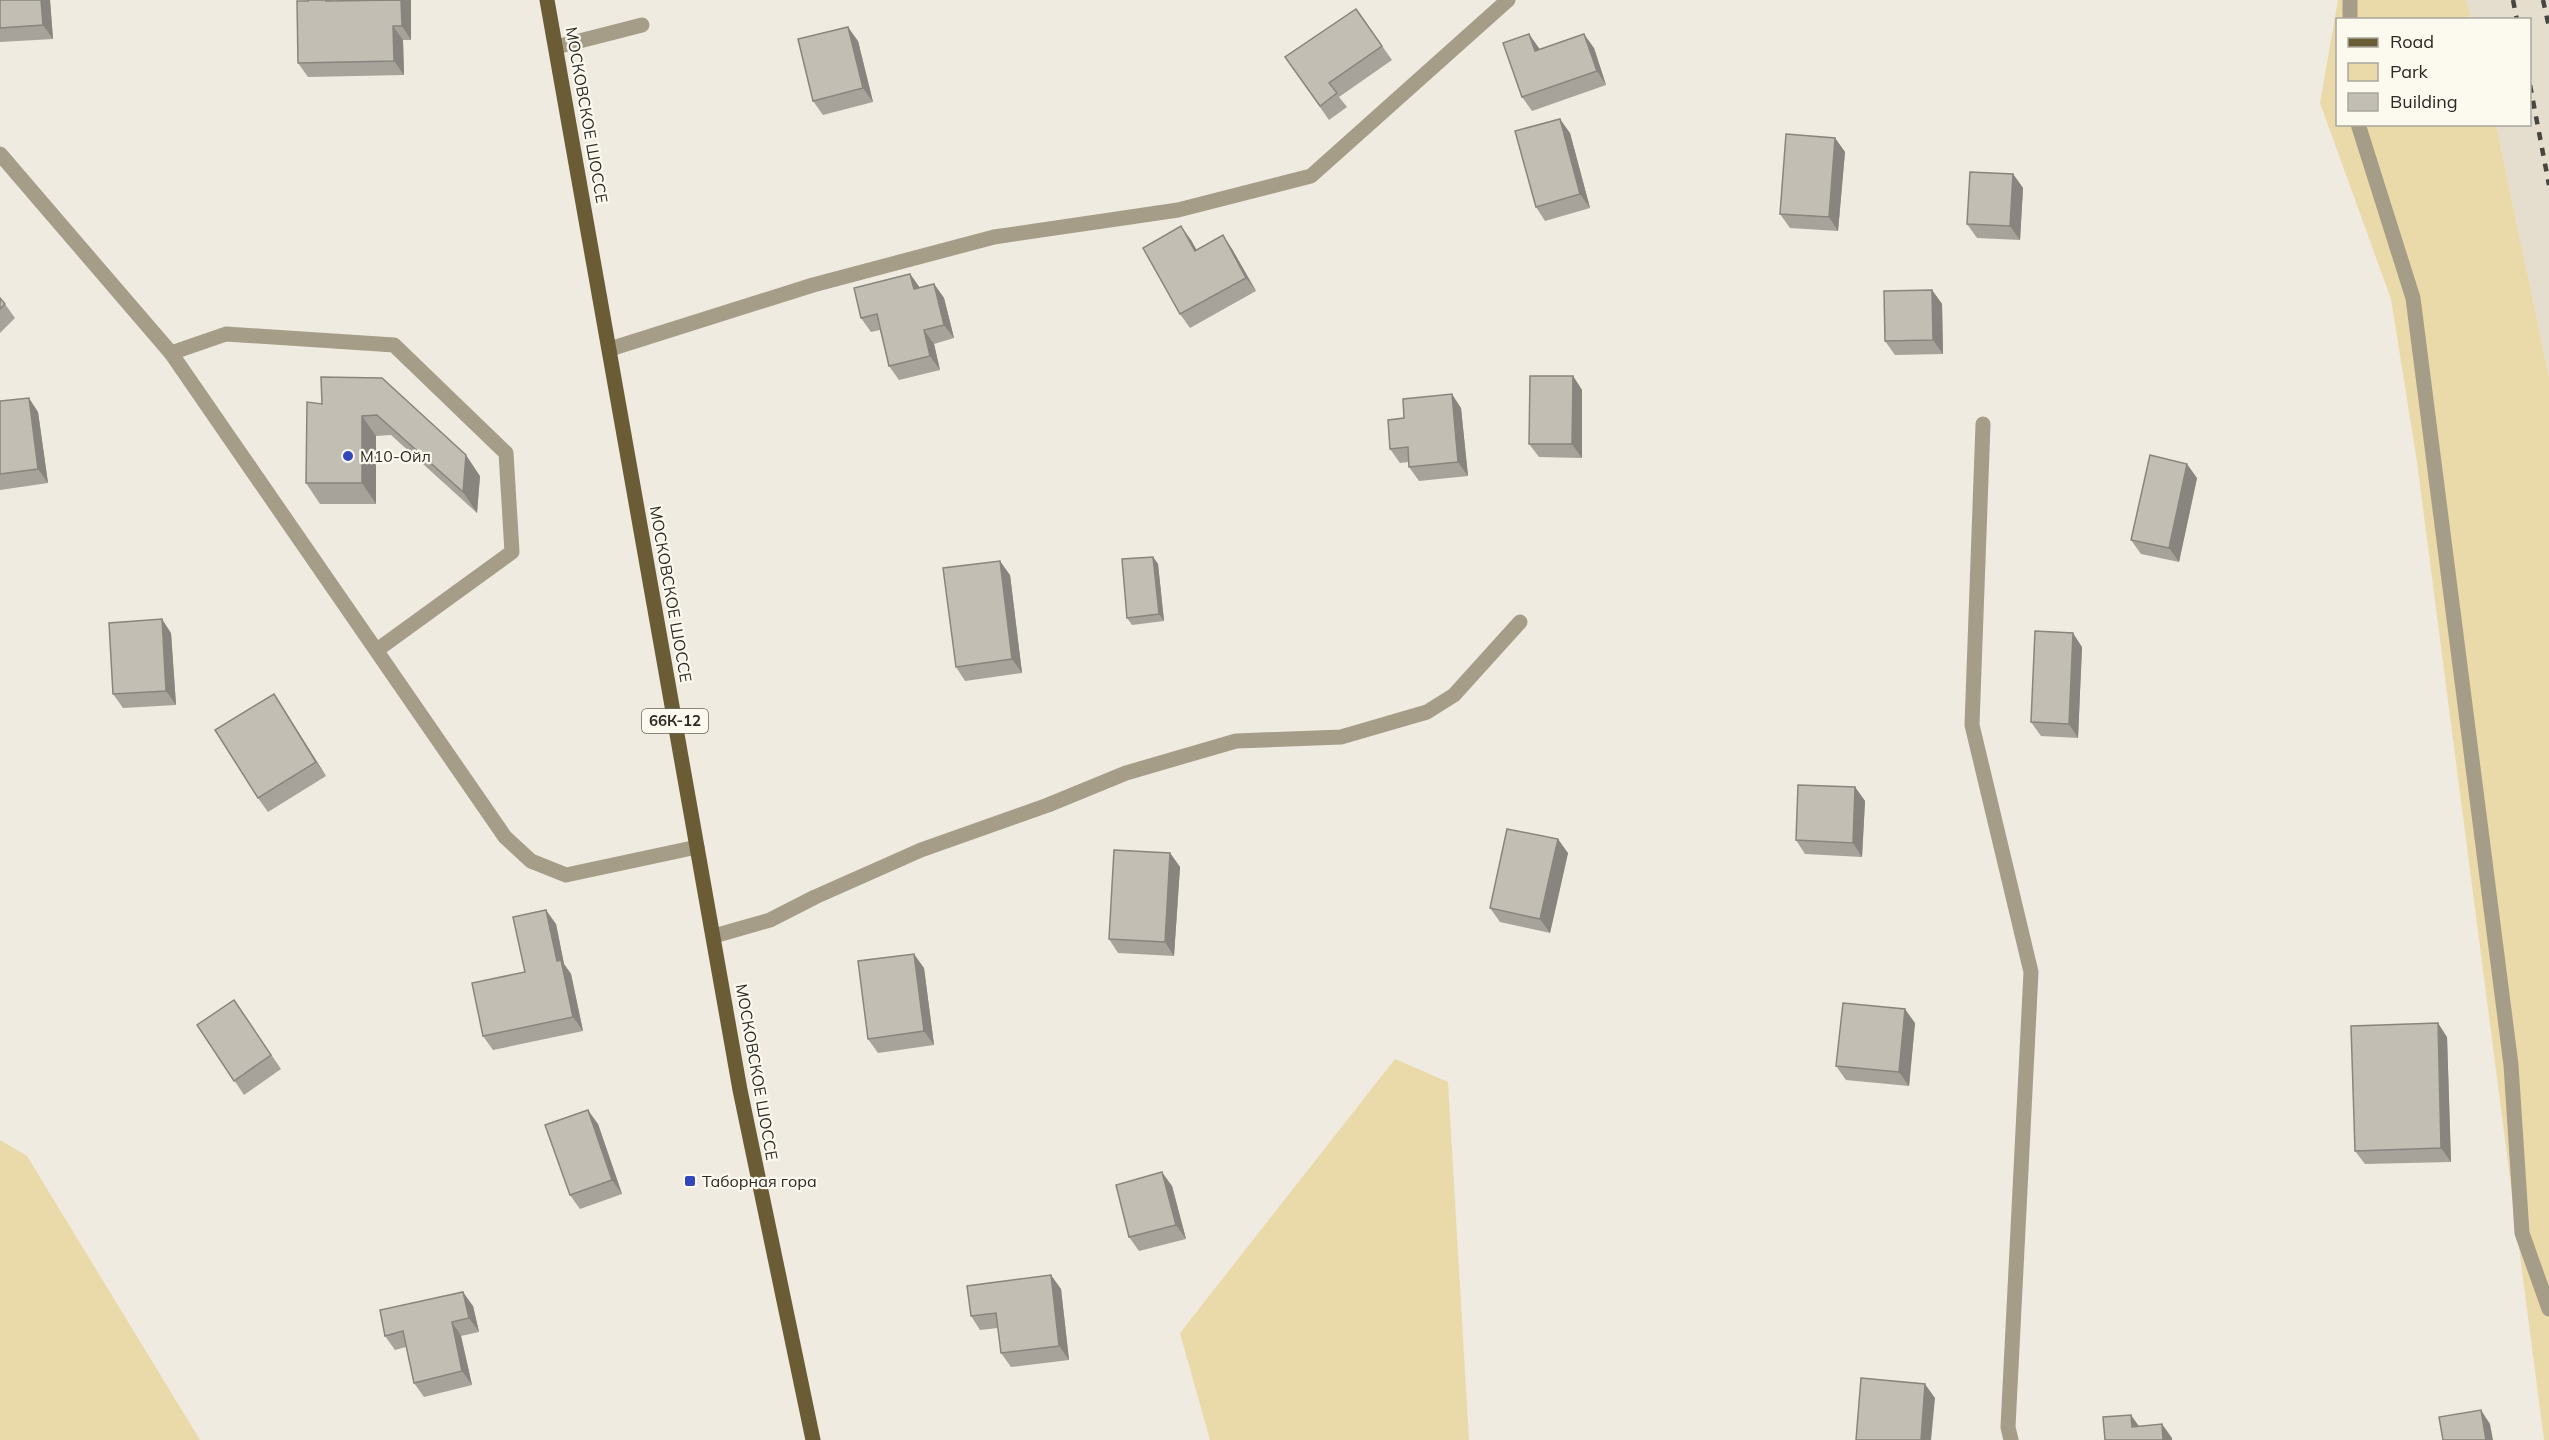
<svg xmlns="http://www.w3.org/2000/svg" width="2549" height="1440" viewBox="0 0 2549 1440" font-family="Mulish,sans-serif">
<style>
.built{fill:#e5dece}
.green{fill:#ead9a9}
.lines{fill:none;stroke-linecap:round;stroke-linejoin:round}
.lane{stroke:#a59d88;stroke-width:15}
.street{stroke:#a59d88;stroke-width:15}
.primary{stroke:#6a5c35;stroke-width:15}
.rail{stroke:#464540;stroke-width:4.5;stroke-dasharray:8 8;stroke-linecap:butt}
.wall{fill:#a7a39b}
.shaded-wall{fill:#88857e}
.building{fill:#c2beb4;stroke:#88857e;stroke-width:1.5}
.poi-dot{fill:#3247b9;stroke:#fcf9ee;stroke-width:2}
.labels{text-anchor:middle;stroke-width:4.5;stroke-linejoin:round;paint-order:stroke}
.shield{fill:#fcf9ee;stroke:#6a6862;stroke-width:1.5}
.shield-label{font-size:15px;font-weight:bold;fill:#2b2a26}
.street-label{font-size:16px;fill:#2b2a26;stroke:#fcf9ee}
.poi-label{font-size:16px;fill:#2b2a26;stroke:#fcf9ee;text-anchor:start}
</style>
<rect width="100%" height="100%" fill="#efebe1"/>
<polygon class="built" points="2466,0 2549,0 2549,377 2496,125 2530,124 2530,20 2471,19"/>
<g class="green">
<polygon points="2338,0 2466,0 2471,19 2338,20 2338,124 2496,125 2549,377 2549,1440 2544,1440 2417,462 2391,299 2320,103"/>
<polygon points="1395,1059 1448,1082 1469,1440 1210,1440 1180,1333"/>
<polygon points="0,1140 27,1156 200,1440 0,1440"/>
</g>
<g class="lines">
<g class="lane">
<polyline points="2350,20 2350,0"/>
<polyline points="556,47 642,25"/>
<polyline points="2358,124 2413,298 2511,1065 2522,1233 2549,1309"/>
<polyline points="610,349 813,285 994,237 1178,210 1311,176 1508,0"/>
<polyline points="171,353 226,334 394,345 506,453 512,552 377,650"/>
</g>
<g class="street">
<polyline points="0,154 171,353 505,837 531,861 566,875 697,847"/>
<polyline points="1983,424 1972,725 2031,972 2008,1427 2011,1440"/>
<polyline points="714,936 770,920 815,897 921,850 1048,805 1126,773 1236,741 1341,737 1427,712 1454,695 1520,622"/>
</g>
<polyline class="primary" points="547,0 740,1090 813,1440"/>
<g class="rail">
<polyline points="2513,0 2517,20"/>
<polyline points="2543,0 2549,27"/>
<polyline points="2530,85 2549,185"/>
</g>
</g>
<g class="wall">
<polygon points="0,0 50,0 53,39 0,42"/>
<polygon points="308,0 332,0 333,1 338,1 338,0 411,0 411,40 403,40 404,75 308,77 298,63"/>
<polygon points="1356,9 1392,60 1339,97 1347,107 1329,120 1285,57"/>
<polygon points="858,41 873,102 823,115 813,101"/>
<polygon points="1594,48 1606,85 1532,111 1522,97 1539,49"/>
<polygon points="1570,133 1590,208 1545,221 1536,207"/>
<polygon points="1835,138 1845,152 1838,231 1790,228 1780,214"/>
<polygon points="2013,174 2023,188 2020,240 1977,238 1967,224"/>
<polygon points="1191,240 1196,250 1232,249 1256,291 1190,328 1180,314"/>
<polygon points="910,274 920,288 934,284 944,298 954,338 934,344 940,370 899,380 889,366 880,330 871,332 861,318"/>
<polygon points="1932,290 1942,304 1943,354 1895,355 1885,341"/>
<polygon points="0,298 5,304 15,318 0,333"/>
<polygon points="1573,376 1582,390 1582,458 1539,457 1529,444"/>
<polygon points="321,377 480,476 477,513 391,435 376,436 376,504 320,504 306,483 322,404"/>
<polygon points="0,401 38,412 48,483 0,490"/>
<polygon points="1461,408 1468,476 1419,481 1409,467 1409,462 1400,463 1390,449 1404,418"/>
<polygon points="2197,478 2179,562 2141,554 2131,540"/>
<polygon points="1153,557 1158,564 1164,621 1132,625 1127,618"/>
<polygon points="1010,575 1022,673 965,681 956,667"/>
<polygon points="171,633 176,705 123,708 113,694"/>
<polygon points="2082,647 2078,738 2041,736 2031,722"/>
<polygon points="274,694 283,708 326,776 268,812 258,798"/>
<polygon points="1855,787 1865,801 1862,857 1805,854 1796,840"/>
<polygon points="1170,853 1180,867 1174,956 1118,953 1109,939"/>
<polygon points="1568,853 1550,933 1500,922 1490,908"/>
<polygon points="556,924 564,964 571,974 583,1031 493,1050 483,1036"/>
<polygon points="924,968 934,1045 878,1053 868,1039"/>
<polygon points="234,1000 281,1069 244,1095 197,1025"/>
<polygon points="1915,1023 1909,1086 1846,1080 1836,1066"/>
<polygon points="2447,1037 2451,1162 2365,1164 2355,1151"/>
<polygon points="598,1124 622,1194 580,1209 570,1195"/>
<polygon points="1172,1186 1186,1239 1139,1251 1129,1237"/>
<polygon points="1061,1289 1069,1360 1011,1367 1001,1353 998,1328 980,1330 971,1316"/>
<polygon points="473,1306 479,1332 461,1336 472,1385 424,1397 414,1383 406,1347 395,1350 385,1336"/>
</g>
<g class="shaded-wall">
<polygon points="41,0 50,0 53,39 43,25"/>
<polygon points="401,0 411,0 411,40 402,26"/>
<polygon points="393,26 403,40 404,75 394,61"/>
<polygon points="848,27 858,41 873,102 863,88"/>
<polygon points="1529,34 1539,48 1545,65 1535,51"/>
<polygon points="1584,34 1594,48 1606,85 1597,71"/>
<polygon points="1560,119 1570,133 1590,208 1580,194"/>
<polygon points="1835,138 1845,152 1838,231 1829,217"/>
<polygon points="2013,174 2023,188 2020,240 2010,226"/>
<polygon points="1181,226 1191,240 1205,265 1195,251"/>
<polygon points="1223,235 1232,249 1256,291 1246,278"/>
<polygon points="910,274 920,288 914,289"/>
<polygon points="934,284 944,298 954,338 944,325"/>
<polygon points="1932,290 1942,304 1943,354 1933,340"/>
<polygon points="924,330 934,344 940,370 930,356"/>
<polygon points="1573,376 1582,390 1582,458 1572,444"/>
<polygon points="1452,394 1461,408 1468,476 1458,462"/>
<polygon points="29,398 38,412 48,483 38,469"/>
<polygon points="362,416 376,436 376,504 362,483"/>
<polygon points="466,455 480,476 477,513 463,492"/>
<polygon points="2187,464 2197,478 2179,562 2169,548"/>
<polygon points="1153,557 1158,564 1164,621 1159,614"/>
<polygon points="1000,561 1010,575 1022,673 1012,659"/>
<polygon points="162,619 171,633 176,705 166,691"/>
<polygon points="2073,633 2082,647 2078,738 2069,724"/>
<polygon points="274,694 283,708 326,776 316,762"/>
<polygon points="1855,787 1865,801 1862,857 1853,843"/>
<polygon points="1558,839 1568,853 1550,933 1540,919"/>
<polygon points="1170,853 1180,867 1174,956 1165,942"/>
<polygon points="546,910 556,924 564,964 571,974 583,1031 573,1017 557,961"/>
<polygon points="914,954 924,968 934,1045 924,1031"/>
<polygon points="1905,1009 1915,1023 1909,1086 1899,1072"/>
<polygon points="2438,1023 2447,1037 2451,1162 2441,1148"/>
<polygon points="588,1110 598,1124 622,1194 612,1180"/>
<polygon points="1162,1172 1172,1186 1186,1239 1176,1225"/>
<polygon points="1051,1275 1061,1289 1069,1360 1059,1346"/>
<polygon points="463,1292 473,1306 479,1332 469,1318"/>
<polygon points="452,1322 461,1336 472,1385 462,1371"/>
<polygon points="1925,1384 1935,1398 1931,1440 1921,1440"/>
<polygon points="2481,1410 2490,1424 2493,1440 2486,1440"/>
<polygon points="2131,1415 2141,1429 2132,1427"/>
<polygon points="2162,1424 2172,1438 2172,1440 2163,1440"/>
</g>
<g class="building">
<polygon points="0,0 41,0 43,25 0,28"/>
<polygon points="308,0 326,0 326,1 401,0 402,26 393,26 394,61 298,63 297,1 308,1"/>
<polygon points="1356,9 1382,46 1329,83 1337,93 1320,106 1285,57"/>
<polygon points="848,27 863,88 813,101 798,39"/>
<polygon points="1529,34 1535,51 1584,34 1597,71 1522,97 1503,43"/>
<polygon points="1560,119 1580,194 1536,207 1515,131"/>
<polygon points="1786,134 1835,138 1829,217 1780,214"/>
<polygon points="1970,172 2013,174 2010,226 1967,224"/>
<polygon points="1181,226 1195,251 1223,235 1246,278 1180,314 1143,248"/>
<polygon points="910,274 914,289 934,284 944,325 924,330 930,356 889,366 877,314 861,318 854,288"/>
<polygon points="1932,290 1933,340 1885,341 1884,291"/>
<polygon points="0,298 5,304 0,309"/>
<polygon points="1530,376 1573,376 1572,444 1529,444"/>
<polygon points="321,377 382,378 466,455 463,492 377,415 362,416 362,483 306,483 307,402 322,404"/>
<polygon points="1452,394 1458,462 1409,467 1408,447 1390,449 1388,420 1404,418 1403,399"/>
<polygon points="29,398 38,469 0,474 0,401"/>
<polygon points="2150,455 2187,464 2169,548 2131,540"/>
<polygon points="1153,557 1159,614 1127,618 1122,559"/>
<polygon points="1000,561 1012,659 956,667 943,568"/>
<polygon points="162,619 166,691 113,694 109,623"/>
<polygon points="2035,631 2073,633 2069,724 2031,722"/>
<polygon points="274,694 316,762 258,798 215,730"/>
<polygon points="1798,785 1855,787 1853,843 1796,840"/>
<polygon points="1507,829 1558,839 1540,919 1490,908"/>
<polygon points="1114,850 1170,853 1165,942 1109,939"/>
<polygon points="546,910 557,961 561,960 573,1017 483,1036 472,983 525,972 513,917"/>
<polygon points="914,954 924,1031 868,1039 858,961"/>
<polygon points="234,1000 271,1055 234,1081 197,1025"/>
<polygon points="1843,1003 1905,1009 1899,1072 1836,1066"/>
<polygon points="2438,1023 2441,1148 2355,1151 2351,1026"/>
<polygon points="588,1110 612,1180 570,1195 545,1125"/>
<polygon points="1162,1172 1176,1225 1129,1237 1116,1185"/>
<polygon points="1051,1275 1059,1346 1001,1353 996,1313 971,1316 967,1286"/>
<polygon points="463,1292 469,1318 452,1322 462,1371 414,1383 403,1331 385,1336 380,1310"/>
<polygon points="1861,1378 1925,1384 1921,1440 1856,1440"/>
<polygon points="2481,1410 2486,1440 2443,1440 2439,1417"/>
<polygon points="2131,1415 2132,1427 2162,1424 2163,1440 2105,1440 2103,1417"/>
</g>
<g class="poi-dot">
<circle cx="348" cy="456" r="6"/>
<rect x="684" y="1175" width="12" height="12" rx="3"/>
</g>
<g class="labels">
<rect class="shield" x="642" y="709" width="66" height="24" rx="4.5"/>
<g class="shield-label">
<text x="675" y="726">66К-12</text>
</g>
<g class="street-label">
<text transform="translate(587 115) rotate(80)" y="6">МОСКОВСКОЕ ШОССЕ</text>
<text transform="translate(671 594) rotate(80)" y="6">МОСКОВСКОЕ ШОССЕ</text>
<text transform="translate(757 1072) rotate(80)" y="6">МОСКОВСКОЕ ШОССЕ</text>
</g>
<g class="poi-label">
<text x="360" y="462">М10-Ойл</text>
<text x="702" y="1187">Таборная гора</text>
</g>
</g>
<rect x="2336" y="18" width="195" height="108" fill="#fcf9ee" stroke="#a8a69e" stroke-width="1.5"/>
<rect x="2348" y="38" width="30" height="9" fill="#6a5c35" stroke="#a8a69e" stroke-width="1.5"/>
<text x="2390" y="48" font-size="18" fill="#2b2a26">Road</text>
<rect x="2348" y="63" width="30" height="18" fill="#ead9a9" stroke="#a8a69e" stroke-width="1.5"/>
<text x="2390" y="78" font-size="18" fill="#2b2a26">Park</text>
<rect x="2348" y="93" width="30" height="18" fill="#c2beb4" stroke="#a8a69e" stroke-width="1.5"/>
<text x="2390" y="108" font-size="18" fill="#2b2a26">Building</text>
</svg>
